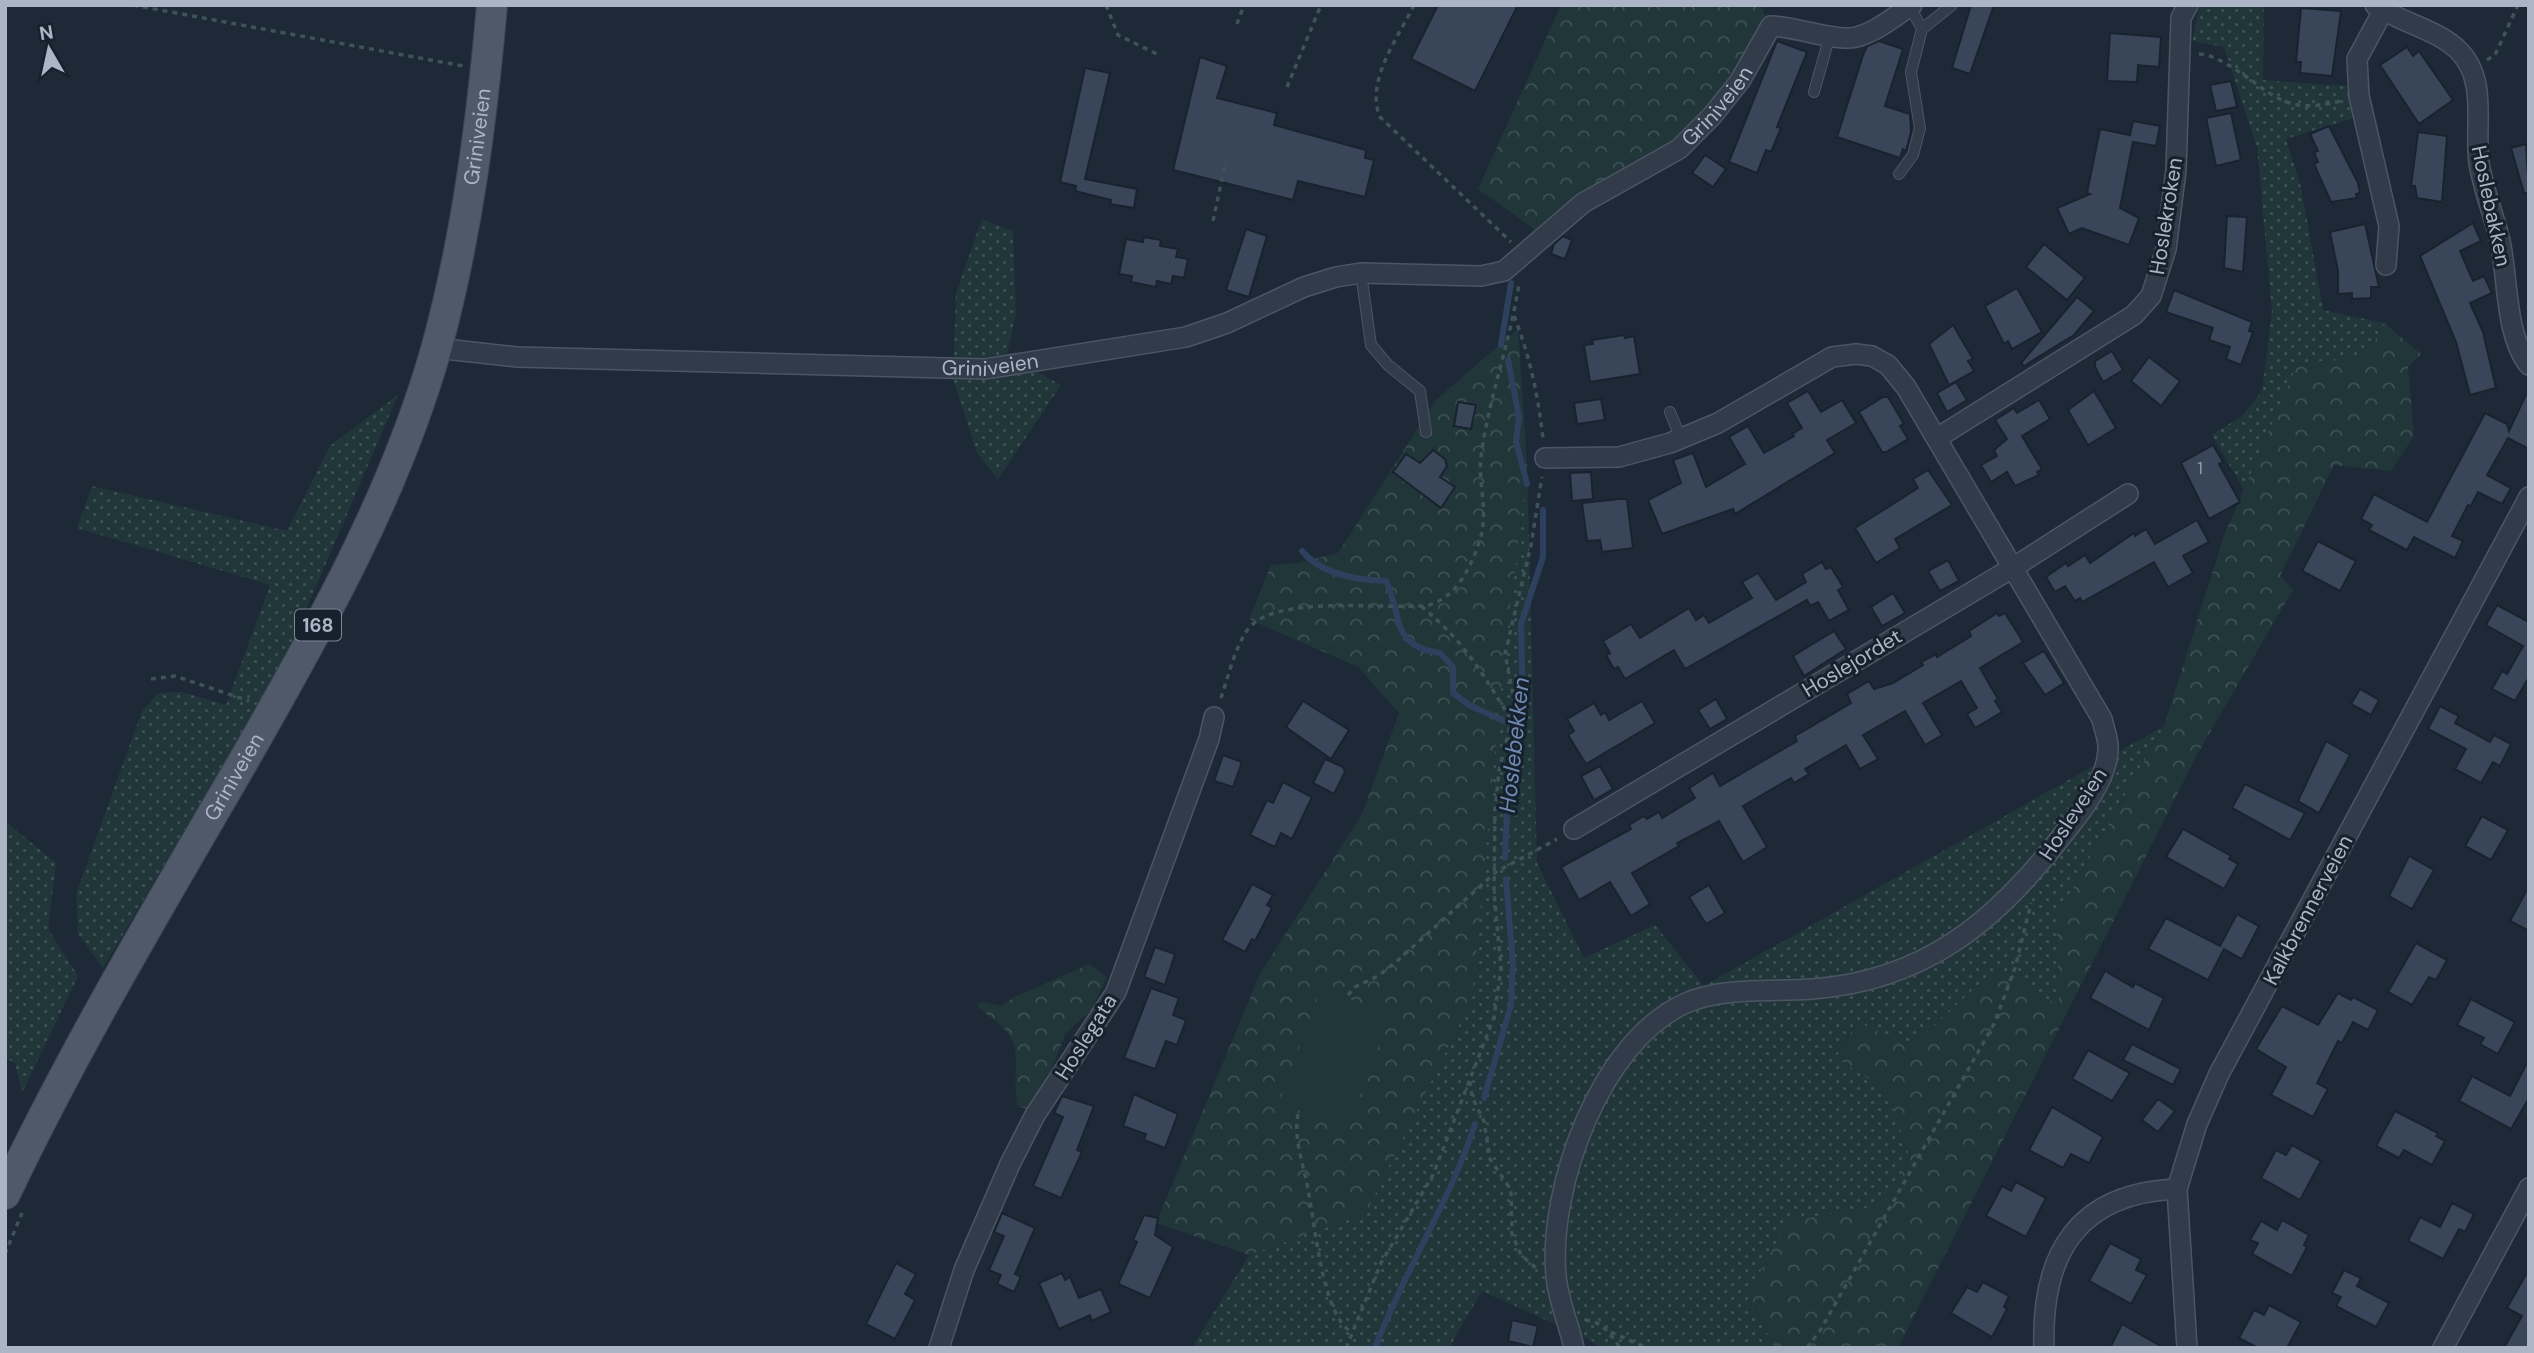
<svg xmlns="http://www.w3.org/2000/svg" width="2534" height="1353" viewBox="0 0 2534 1353" font-family="'DM Sans',sans-serif">
<style>
.green{fill:url(#green-dots)}
.forest{fill:url(#forest-crowns)}
.pitch{fill:#203639}
.lines{fill:none;stroke-linecap:round;stroke-linejoin:round}
.stream{stroke:#2d415f;stroke-width:6}
.building{fill:#394659;stroke:#19222f;stroke-width:2}
.service-casing{stroke:#4c5564;stroke-width:12}
.minor-casing{stroke:#4c5564;stroke-width:22}
.primary-casing{stroke:#3b4452;stroke-width:32}
.path{stroke:#3d5357;stroke-width:3.5;stroke-dasharray:5 5;stroke-linecap:butt}
.service{stroke:#313b49;stroke-width:10}
.minor{stroke:#313b49;stroke-width:19}
.primary{stroke:#4f5969;stroke-width:30}
.labels{text-anchor:middle;stroke-width:6;stroke-linejoin:round;paint-order:stroke}
.number-label{font-size:18px;fill:#8e99ab}
.shield{fill:#17202d;stroke:#7f8898;stroke-width:2}
.shield-label{font-size:19px;font-weight:bold;fill:#abb5c6}
.street-label{font-size:21px;fill:#abb5c6;stroke:#17202d}
.water-label{font-size:23px;font-style:italic;fill:#708bb2;stroke:#17202d}
</style>
<defs>
<pattern id="green-dots" width="8" height="8" patternUnits="userSpaceOnUse" patternTransform="scale(1.75)"><rect width="8" height="8" fill="#203639"/><path d="M2 2h.1M6 6h.1" fill="none" stroke="#3e5154" stroke-width="1.8" stroke-linecap="round"/></pattern>
<pattern id="forest-crowns" width="20" height="18" patternUnits="userSpaceOnUse" patternTransform="scale(1.75)"><rect width="20" height="18" fill="#203639"/><path d="M2 6a3 3 0 1 1 6 0M12 15a3 3 0 1 1 6 0" fill="none" stroke="#3e5154"/></pattern>
</defs>
<rect width="100%" height="100%" fill="#1e2938"/>
<g class="green">
<polygon points="2200,5 2264,5 2263,80 2347,86 2353,118 2286,139 2301,187 2323,310 2384,323 2366,359 2298,363 2244,490 2212,435 2243,415 2262,391 2272,311 2257,147 2224,47 2192,41"/>
<polygon points="982,219 1013,231 1016,313 1007,355 1061,385 998,479 977,453 953,379 956,293"/>
<polygon points="398,395 282,666 103,968 78,934 76,894 142,711 158,693 182,692 226,705 270,585 77,528 92,486 287,531 330,446"/>
<polygon points="1527,465 1537,863 1584,958 1655,925 1704,986 2164,726 2056,918 2059,1007 1996,968 1912,1047 1856,1022 1836,1058 1887,1090 1910,1158 1883,1205 1789,1221 1747,1295 1775,1348 1599,1348 1592,1341 1482,1291 1449,1348 1192,1348 1249,1255 1366,1213 1501,688"/>
<polygon points="5,821 56,863 48,929 78,976 22,1093 15,1063 5,1058"/>
</g>
<g class="forest">
<polygon points="1561,5 1760,5 1771,26 1712,116 1544,236 1478,189"/>
<polygon points="2384,323 2421,354 2408,367 2414,436 2391,471 2334,465 2280,576 2293,590 2199,751 1898,1348 1775,1348 1747,1295 1789,1221 1883,1205 1910,1158 1887,1090 1836,1058 1857,1022 1912,1047 1996,968 2059,1006 2056,918 2164,726 2224,536 2298,363 2366,358"/>
<polygon points="1518,329 1527,465 1501,688 1472,999 1366,1213 1249,1255 1156,1223 1260,974 1362,814 1399,713 1358,667 1249,619 1271,565 1297,563 1338,553 1436,400"/>
<path d="M1090,964L1107,978L1091,1010L1066,1033L1042,1091L1029,1109L1018,1107C1012,1088 1020,1054 1012,1040C1004,1023 983,1015 977,1004L983,1002L1002,1006L1014,997Z"/>
</g>
<polygon class="pitch" points="1321,989 1390,1015 1348,1128 1279,1103"/>
<g class="lines">
<g class="stream">
<polyline points="1501,345 1511,283"/>
<polyline points="1508,360 1519,417 1516,441 1527,484"/>
<path d="M1302,551C1322,575 1357,580 1386,581C1403,617 1390,646 1440,653L1453,667V693L1469,705L1506,722"/>
<polyline points="1505,858 1508,785 1523,708 1521,624 1543,557 1543,510"/>
<polyline points="1484,1098 1511,1005 1513,964 1506,879"/>
<path d="M1375,1348C1404,1271 1450,1202 1475,1124"/>
</g>
</g>
<g class="building">
<polygon points="1438,5 1518,5 1475,91 1411,59"/>
<polygon points="1971,5 1994,5 1970,74 1952,68"/>
<polygon points="2301,8 2341,11 2332,76 2300,73 2301,62 2296,62"/>
<polygon points="2110,33 2161,37 2159,67 2138,65 2137,82 2107,81"/>
<polygon points="1777,41 1807,52 1777,127 1781,128 1771,152 1766,150 1757,173 1729,162"/>
<polygon points="1879,41 1903,49 1885,106 1910,114 1911,132 1906,151 1903,149 1900,158 1837,137 1863,55 1867,46"/>
<polygon points="2407,47 2413,56 2419,51 2453,100 2419,124 2380,65"/>
<polygon points="1200,57 1227,66 1217,98 1277,113 1274,125 1366,150 1365,158 1374,160 1365,197 1298,181 1293,200 1173,170"/>
<polygon points="1085,68 1110,73 1085,179 1137,189 1134,208 1110,204 1111,200 1075,191 1076,186 1060,182"/>
<polygon points="2231,81 2237,107 2216,111 2210,85"/>
<polygon points="2231,113 2241,160 2216,166 2206,118"/>
<polygon points="2133,121 2160,126 2156,146 2133,142 2120,208 2139,218 2129,245 2082,228 2069,234 2057,208 2090,194 2087,193 2100,129 2130,135"/>
<polygon points="2329,126 2358,183 2360,193 2356,194 2357,198 2331,202 2314,164 2318,162 2314,152 2318,151 2310,134"/>
<polygon points="2418,132 2447,136 2442,202 2417,198 2415,186 2411,186"/>
<polygon points="2526,144 2529,193 2524,193 2511,148"/>
<polygon points="1705,155 1726,169 1713,187 1692,173"/>
<polygon points="2227,216 2247,217 2243,272 2224,268"/>
<polygon points="2473,223 2481,241 2460,251 2473,281 2484,276 2492,293 2470,303 2483,332 2496,388 2470,395 2456,342 2420,256"/>
<polygon points="2365,224 2379,287 2371,287 2371,298 2352,299 2352,293 2338,294 2338,271 2330,232"/>
<polygon points="1246,229 1267,236 1249,297 1226,290"/>
<polygon points="1563,236 1572,240 1565,259 1551,254 1554,244"/>
<polygon points="1144,237 1161,240 1160,246 1178,249 1176,257 1188,259 1184,278 1173,276 1171,284 1157,281 1156,287 1131,282 1132,276 1119,274 1126,239 1143,242"/>
<polygon points="2044,244 2085,278 2067,300 2026,267"/>
<polygon points="2017,288 2042,332 2012,349 2008,341 2004,344 1985,306"/>
<polygon points="2174,290 2252,322 2249,331 2253,332 2241,365 2226,359 2230,347 2209,340 2213,328 2166,312"/>
<polygon points="2077,297 2094,311 2074,335 2024,366 2021,363"/>
<polygon points="1953,325 1973,359 1968,361 1974,371 1949,385 1929,344"/>
<polygon points="1624,335 1625,338 1634,336 1640,374 1590,382 1584,345 1593,344 1592,340"/>
<polygon points="2112,351 2123,370 2103,382 2095,367 2095,361"/>
<polygon points="2149,357 2180,381 2161,406 2131,381"/>
<polygon points="1956,382 1967,400 1947,412 1937,393"/>
<polygon points="2529,388 2529,449 2508,438 2487,475 2511,488 2502,504 2478,492 2471,506 2468,505 2452,536 2463,541 2455,558 2414,537 2407,550 2369,530 2372,525 2361,519 2374,494 2427,522 2485,413 2507,424 2509,431"/>
<polygon points="1808,391 1821,412 1842,400 1856,423 1827,440 1835,453 1735,514 1733,509 1662,534 1648,500 1681,483 1673,460 1693,453 1706,487 1745,464 1729,437 1748,426 1764,453 1794,436 1792,434 1802,428 1787,403"/>
<polygon points="2094,391 2116,428 2088,445 2068,410"/>
<polygon points="1883,397 1888,397 1904,424 1900,426 1908,439 1886,452 1882,452 1859,412"/>
<polygon points="1601,399 1605,420 1577,424 1574,403"/>
<polygon points="2039,400 2050,419 2022,436 2042,469 2037,472 2039,475 2015,486 2007,472 1991,482 1981,465 1997,456 1994,450 2007,439 1995,420 2014,408 2017,413"/>
<polygon points="1458,402 1476,405 1471,429 1454,426"/>
<polygon points="2213,445 2223,462 2219,464 2240,502 2209,519 2181,463"/>
<polygon points="1433,450 1445,459 1447,466 1440,477 1455,487 1441,508 1393,472 1406,454 1420,463"/>
<polygon points="1928,470 1952,505 1895,539 1900,548 1876,563 1855,528 1918,488 1913,479"/>
<polygon points="1591,472 1593,499 1572,501 1570,473"/>
<polygon points="1619,499 1627,499 1633,548 1602,552 1600,540 1587,541 1582,503"/>
<polygon points="2197,520 2209,542 2183,556 2193,573 2168,587 2154,562 2082,602 2080,598 2075,601 2065,586 2055,592 2046,577 2066,563 2068,566 2085,555 2090,563 2134,533 2135,536 2146,529 2155,544"/>
<polygon points="2318,541 2356,561 2340,591 2302,571"/>
<polygon points="1948,560 1959,581 1940,591 1928,571"/>
<polygon points="1822,562 1826,569 1831,567 1843,587 1838,590 1849,610 1829,621 1818,602 1810,606 1807,600 1685,669 1674,650 1625,679 1618,667 1614,669 1606,655 1610,653 1603,641 1631,624 1640,638 1689,608 1696,620 1704,615 1709,623 1752,598 1742,582 1758,573 1776,600 1806,582 1802,574"/>
<polygon points="1893,593 1905,613 1882,626 1871,607"/>
<polygon points="2497,605 2529,622 2529,677 2515,701 2492,689 2502,671 2507,674 2523,646 2486,625"/>
<polygon points="1997,613 1999,616 2005,613 2023,642 1980,668 1998,699 1995,701 2002,712 1975,728 1967,714 1977,708 1961,681 1923,703 1942,735 1925,745 1905,711 1863,735 1878,759 1860,769 1846,745 1805,769 1809,774 1794,783 1791,778 1743,806 1767,847 1743,862 1719,821 1677,843 1679,846 1632,873 1650,904 1631,916 1610,882 1579,900 1561,867 1631,829 1629,825 1644,816 1647,819 1659,812 1662,818 1695,798 1689,788 1713,773 1720,786 1797,741 1795,736 1851,703 1847,694 1869,681 1874,689 1893,683 1923,665 1921,662 1936,654 1937,657 1971,636 1969,631"/>
<polygon points="1834,631 1846,649 1804,676 1793,656"/>
<polygon points="2044,651 2064,683 2045,695 2023,663"/>
<polygon points="2360,689 2379,700 2371,715 2351,704"/>
<polygon points="1716,699 1727,719 1710,729 1698,710"/>
<polygon points="1303,701 1349,730 1331,759 1286,727"/>
<polygon points="1642,701 1655,723 1586,764 1568,735 1574,731 1567,719 1594,703 1601,715 1605,712 1609,720"/>
<polygon points="2440,706 2459,716 2455,723 2490,742 2494,735 2511,744 2500,766 2493,762 2481,783 2455,769 2466,749 2428,729"/>
<polygon points="2326,741 2350,755 2319,813 2298,801"/>
<polygon points="1223,755 1242,762 1233,787 1214,781"/>
<polygon points="1325,759 1343,767 1345,772 1334,794 1313,783"/>
<polygon points="1600,766 1613,789 1594,800 1581,776"/>
<polygon points="1283,782 1312,797 1292,839 1281,833 1275,847 1250,835 1267,800 1273,803"/>
<polygon points="2245,784 2305,813 2290,840 2232,808"/>
<polygon points="2482,816 2508,830 2491,860 2465,846"/>
<polygon points="2183,829 2231,856 2229,859 2238,864 2224,889 2166,857"/>
<polygon points="2409,856 2434,870 2412,909 2389,896"/>
<polygon points="1252,884 1273,895 1267,905 1272,908 1255,941 1252,939 1245,952 1222,940"/>
<polygon points="1709,885 1725,913 1706,924 1689,897"/>
<polygon points="2529,886 2529,931 2510,921"/>
<polygon points="2237,914 2259,926 2242,959 2224,949 2208,980 2148,949 2166,918 2220,946"/>
<polygon points="2416,943 2447,960 2436,980 2429,977 2412,1005 2388,992"/>
<polygon points="1155,947 1175,954 1165,985 1144,977"/>
<polygon points="2105,971 2133,987 2135,983 2164,998 2149,1030 2090,998"/>
<polygon points="1151,988 1179,998 1173,1015 1186,1020 1177,1045 1166,1041 1155,1069 1124,1058"/>
<polygon points="2338,993 2351,1000 2353,997 2378,1010 2368,1030 2353,1022 2342,1043 2338,1041 2317,1083 2328,1089 2313,1117 2271,1095 2286,1067 2256,1049 2282,1006 2318,1025"/>
<polygon points="2471,999 2515,1022 2498,1054 2480,1044 2484,1038 2457,1025"/>
<polygon points="2132,1044 2181,1069 2173,1085 2123,1060"/>
<polygon points="2088,1050 2130,1073 2112,1101 2072,1079"/>
<polygon points="2529,1059 2529,1098 2511,1129 2459,1101 2472,1076 2510,1096"/>
<polygon points="1134,1094 1178,1114 1165,1148 1144,1140 1146,1134 1123,1126"/>
<polygon points="1062,1096 1094,1106 1077,1150 1082,1152 1061,1198 1033,1186 1063,1117 1054,1113"/>
<polygon points="2158,1099 2175,1111 2158,1132 2142,1120"/>
<polygon points="2052,1107 2103,1137 2089,1163 2071,1154 2063,1168 2029,1150"/>
<polygon points="2395,1111 2438,1133 2436,1136 2445,1141 2432,1165 2404,1150 2399,1158 2376,1146"/>
<polygon points="2292,1145 2321,1161 2300,1200 2261,1178 2276,1150 2286,1155"/>
<polygon points="2016,1182 2046,1198 2026,1237 1986,1216 2002,1186 2011,1191"/>
<polygon points="2452,1203 2474,1214 2465,1232 2459,1229 2443,1259 2408,1241 2420,1217 2440,1227"/>
<polygon points="1002,1213 1035,1228 1015,1274 1021,1277 1014,1292 997,1284 1001,1275 989,1270 1004,1236 994,1232"/>
<polygon points="1144,1215 1158,1218 1155,1235 1173,1247 1150,1298 1118,1284 1137,1242 1133,1240"/>
<polygon points="2282,1220 2309,1235 2304,1245 2307,1247 2292,1276 2252,1254 2258,1243 2250,1240 2261,1221 2277,1230"/>
<polygon points="2110,1243 2141,1259 2136,1270 2147,1275 2131,1304 2089,1281"/>
<polygon points="896,1263 916,1274 905,1294 915,1300 895,1339 866,1324"/>
<polygon points="2529,1269 2529,1348 2504,1348 2522,1316 2507,1308"/>
<polygon points="2344,1270 2361,1278 2357,1286 2389,1303 2376,1327 2336,1306 2341,1297 2332,1293"/>
<polygon points="1062,1273 1065,1280 1070,1277 1079,1298 1101,1289 1111,1312 1092,1321 1090,1315 1059,1329 1039,1283"/>
<polygon points="1983,1282 2009,1296 2004,1307 2007,1309 1992,1337 1951,1313 1967,1287 1977,1292"/>
<polygon points="2269,1305 2301,1322 2287,1348 2258,1348 2239,1338 2254,1310 2264,1315"/>
<polygon points="1512,1320 1538,1326 1533,1347 1508,1341"/>
<polygon points="2122,1324 2164,1348 2110,1348"/>
</g>
<g class="lines">
<g class="service-casing">
<g id="service">
<polyline points="1922,29 1952,5"/>
<polyline points="1814,92 1830,35"/>
<polyline points="1899,174 1913,155 1920,128 1911,72 1922,29 1910,7"/>
<polyline points="1361,273 1371,345 1388,365 1420,391 1426,432"/>
<polyline points="1670,412 1681,439"/>
</g>
</g>
<g class="minor-casing">
<g id="minor">
<path d="M2375,5C2399,22 2439,30 2459,51C2488,80 2474,126 2479,163C2483,189 2494,215 2500,241C2508,276 2505,336 2529,365"/>
<polyline points="2383,11 2357,59 2359,96 2389,226 2386,265"/>
<path id="s1" d="M436,348L517,357L985,369L1186,337L1227,323L1304,287L1336,277L1361,273L1481,276L1504,271L1583,203L1679,149L1712,116L1740,81L1771,26C1797,27 1822,38 1848,38C1869,38 1895,16 1912,5"/>
<polyline points="1937,438 2134,315 2151,296 2166,249 2176,170 2181,18 2188,5"/>
<path d="M1545,458L1619,457L1670,443L1718,423L1832,357L1856,354L1872,356L1888,365L1906,387L2102,719C2104,729 2109,740 2108,750C2107,780 2079,815 2061,837C1995,922 1924,981 1812,989C1772,992 1723,987 1686,1003C1600,1041 1548,1188 1556,1276C1558,1300 1569,1324 1574,1348"/>
<polyline points="1574,829 2014,567 2128,494"/>
<polyline points="939,1348 964,1270 1010,1164 1035,1115 1116,992 1209,739 1214,717"/>
<path d="M2044,1348C2041,1253 2078,1193 2177,1189"/>
<polyline points="2187,1348 2177,1189 2197,1124 2219,1074 2529,497"/>
<polyline points="2443,1348 2529,1188"/>
</g>
</g>
<g class="primary-casing">
<g id="primary">
<path id="s2" d="M5,1194C76,1045 161,903 244,760C319,629 396,493 437,346C467,236 482,119 492,5"/>
</g>
</g>
<g class="path">
<polyline points="133,5 463,66"/>
<polyline points="1106,5 1118,35 1161,56"/>
<path d="M1414,5C1398,38 1365,81 1380,117L1511,242"/>
<polyline points="1237,24 1244,5"/>
<path d="M2199,54C2212,55 2219,60 2230,66C2274,93 2283,116 2340,101"/>
<polyline points="2487,60 2495,55 2518,5"/>
<polyline points="1287,87 1321,5"/>
<polyline points="1213,221 1226,161"/>
<path d="M1514,316C1530,356 1538,396 1543,438"/>
<path d="M1421,606C1466,643 1482,673 1512,721"/>
<polyline points="151,679 175,676 249,701"/>
<path d="M1221,698C1228,677 1234,651 1246,632C1270,592 1387,611 1429,605C1458,597 1473,563 1481,536C1488,511 1478,482 1481,456C1489,397 1510,342 1519,284"/>
<polyline points="1348,995 1355,987 1378,976 1396,962 1496,872 1557,839"/>
<polyline points="1470,1081 1472,1097 1484,1121 1490,1159 1511,1190 1512,1234 1521,1255 1536,1268"/>
<path d="M1298,1114C1293,1141 1305,1168 1309,1195C1315,1225 1323,1318 1352,1332"/>
<polyline points="5,1254 22,1213"/>
<path d="M1585,1320C1602,1321 1611,1335 1620,1348"/>
<polyline points="1611,1332 1647,1348"/>
<polyline points="1346,1348 1381,1263 1433,1175 1494,1017 1501,968 1494,892 1495,811 1499,771 1515,705 1505,654 1531,545 1542,477"/>
<polyline points="1807,1348 1821,1329 1994,1024 2015,968 2031,903"/>
</g>
<use href="#service" class="service"/>
<use href="#minor" class="minor"/>
<use href="#primary" class="primary"/>
</g>
<g class="labels">
<g class="number-label">
<text x="2200" y="474">1</text>
</g>
<rect class="shield" x="295" y="609.5" width="46" height="31" rx="5"/>
<g class="shield-label">
<text x="318" y="632">168</text>
</g>
<g class="street-label">
<text dy="7" stroke="none"><textPath href="#s1" startOffset="1356">Griniveien</textPath></text>
<text dy="7" stroke="none"><textPath href="#s2" startOffset="1167">Griniveien</textPath></text>
<text transform="translate(2491 206) rotate(78)" y="7">Hoslebakken</text>
<text transform="translate(2166 216) rotate(-81)" y="7">Hoslekroken</text>
<text dy="7" stroke="none"><textPath href="#s1" startOffset="555">Griniveien</textPath></text>
<text transform="translate(1852 663) rotate(-31)" y="7">Hoslejordet</text>
<text dy="7" stroke="none"><textPath href="#s2" startOffset="476">Griniveien</textPath></text>
<text transform="translate(2073 814) rotate(-57)" y="7">Hosleveien</text>
<text transform="translate(2308 910) rotate(-62)" y="7">Kalkbrennerveien</text>
<text transform="translate(1086 1037) rotate(-58)" y="7">Hoslegata</text>
</g>
<g class="water-label">
<text transform="translate(1514 745) rotate(-84)" y="8">Hoslebekken</text>
</g>
</g>
<rect width="2534" height="1353" fill="none" stroke="#abb5c6" stroke-width="14"/>
<g transform="translate(49 49) rotate(351)" stroke="#17202d" stroke-width="5" paint-order="stroke">
<path d="M0-5L12 26L0 18L-12 26Z" fill="#abb5c6"/>
<text y="-10" font-size="19" font-weight="bold" text-anchor="middle" fill="#abb5c6">N</text>
</g>
</svg>
